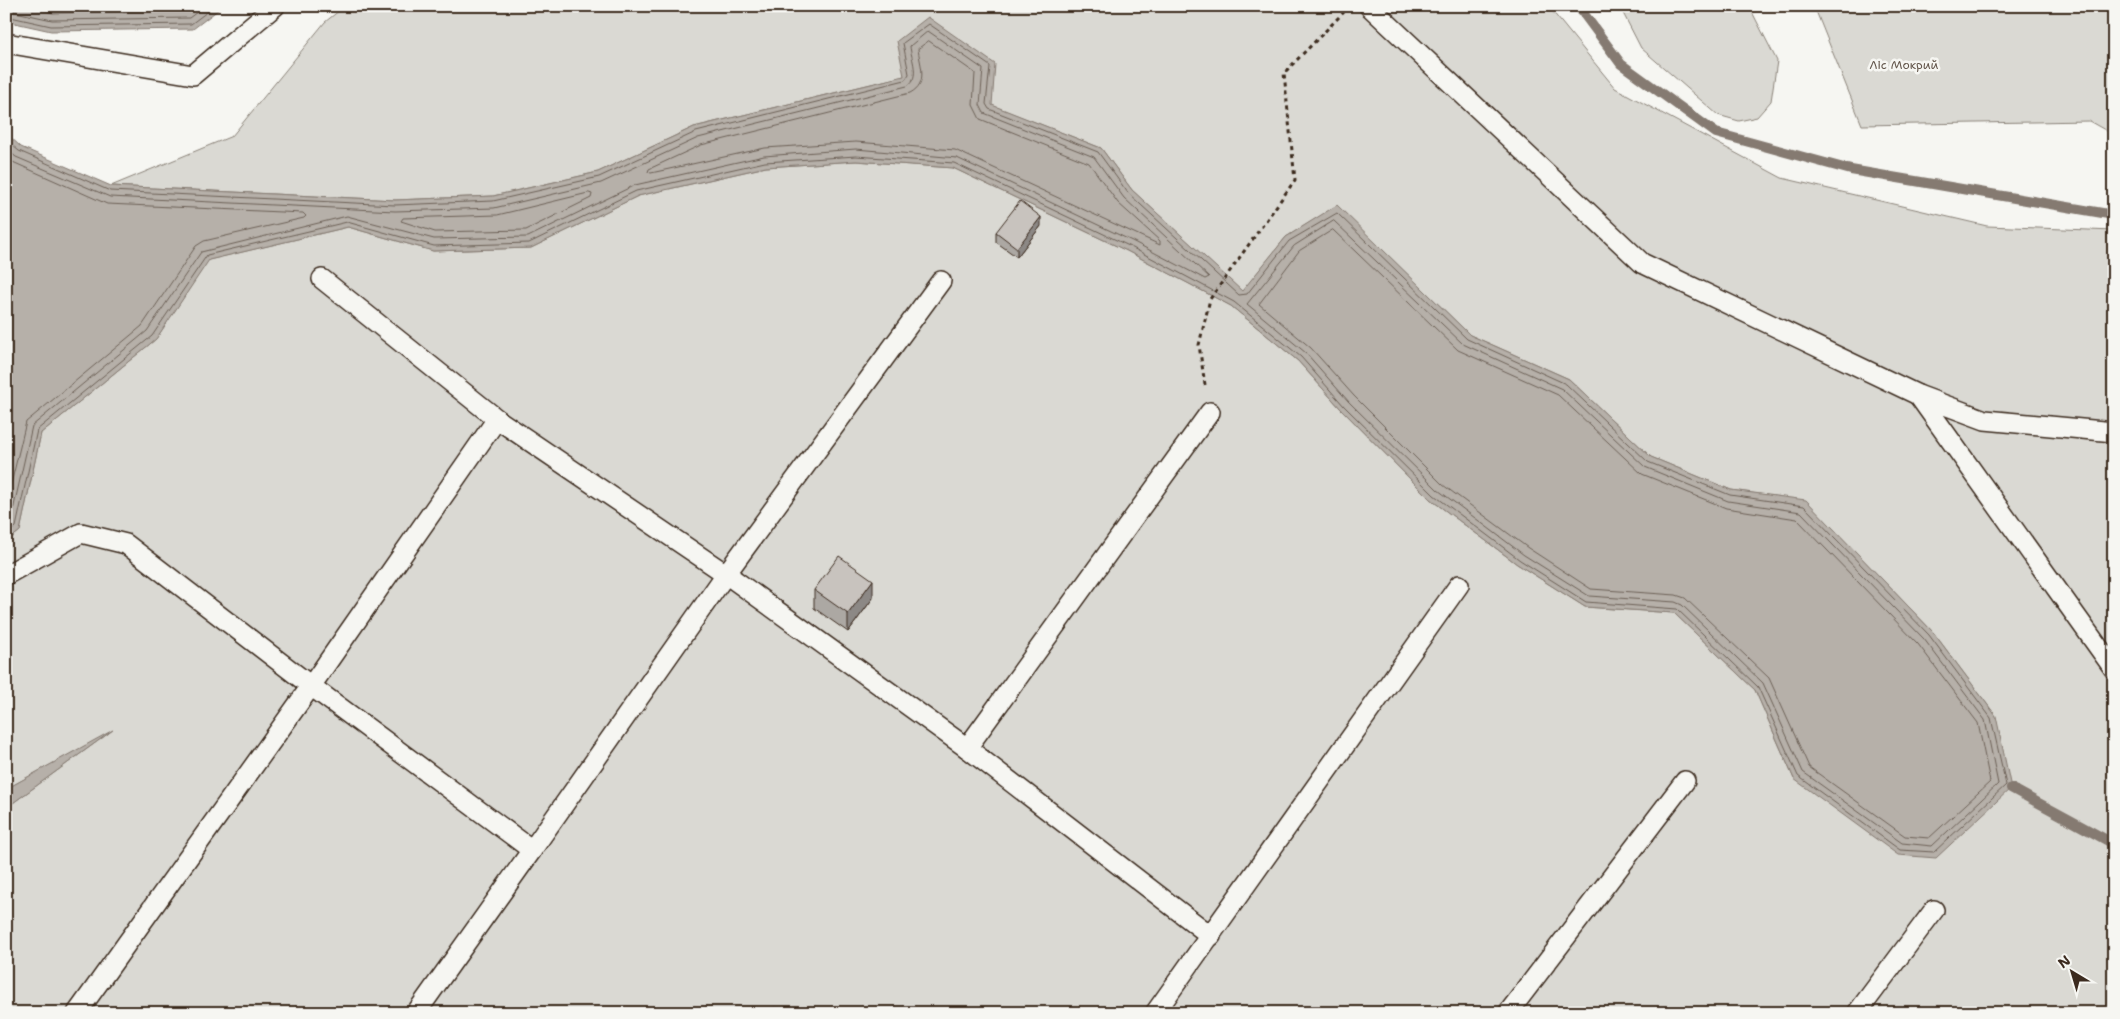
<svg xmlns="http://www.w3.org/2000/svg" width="2120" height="1019" viewBox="0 0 2120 1019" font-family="'Shantell Sans',sans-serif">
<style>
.green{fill:#dad9d3;stroke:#8a8278}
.water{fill:#b6b0a9;stroke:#857a71}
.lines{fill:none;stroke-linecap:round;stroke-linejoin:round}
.shore{stroke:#6c6056;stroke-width:1}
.stream{stroke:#857a71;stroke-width:10}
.lane-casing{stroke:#3b2a1e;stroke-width:22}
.path{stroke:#3b2a1e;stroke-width:3;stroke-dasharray:4 4;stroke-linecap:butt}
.lane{stroke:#f6f6f2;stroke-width:19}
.wall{fill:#aca8a3;stroke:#3b2a1e}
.shaded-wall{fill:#8c8885;stroke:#3b2a1e}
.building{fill:#c8c3be;stroke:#3b2a1e}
.labels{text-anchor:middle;stroke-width:5;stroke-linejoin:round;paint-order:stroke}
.park-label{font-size:12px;fill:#63564b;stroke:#f6f6f2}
</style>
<rect width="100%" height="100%" fill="#f6f6f2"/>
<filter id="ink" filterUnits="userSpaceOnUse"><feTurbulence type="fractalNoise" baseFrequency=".02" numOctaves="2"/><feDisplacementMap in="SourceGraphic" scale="10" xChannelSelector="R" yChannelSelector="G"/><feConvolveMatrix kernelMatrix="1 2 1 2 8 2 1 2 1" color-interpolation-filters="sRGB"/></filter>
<g filter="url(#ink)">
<g class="green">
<polygon points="345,6 1548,6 1615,88 1782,178 1987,226 2114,231 2114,1013 797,1013 774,1007 771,1013 6,1013 6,808 109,733 6,789 6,542 20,531 41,433 156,339 208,260 348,227 433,251 531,248 638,196 766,167 856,161 953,168 1127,251 1231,306 1298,361 1341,409 1430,499 1517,564 1585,607 1674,613 1755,690 1794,779 1996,716 1933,632 1806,501 1731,490 1651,457 1569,379 1470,335 1337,206 1286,237 1242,292 1132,190 1101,148 991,105 904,76 694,127 598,172 493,196 395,200 111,186 232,136 325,22"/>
<polygon points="1623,6 1749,6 1777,61 1771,101 1757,117 1739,121 1718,115 1641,48 1623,13"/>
<polygon points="1814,6 2114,6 2114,135 2089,121 1862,125"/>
</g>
<g class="water">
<polygon points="6,6 223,6 193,29 51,31 6,21"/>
<polygon points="928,17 995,64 992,105 1101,148 1132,190 1242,291 1286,237 1337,205 1470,335 1569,379 1651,457 1731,490 1806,500 1933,632 1996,716 2011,788 1936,858 1898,855 1794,779 1755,690 1674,613 1585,607 1517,564 1430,499 1341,409 1298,361 1231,306 1127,251 953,168 856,161 766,167 638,196 531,248 433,251 348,227 209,260 156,339 41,433 20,531 6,542 6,133 21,147 111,186 395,200 493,196 598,172 694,127 904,76 897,41"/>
<polygon points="113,730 6,808 6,789"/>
</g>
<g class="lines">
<g class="shore">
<polyline points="27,6 53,13 186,10 192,6"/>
<polyline points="6,10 52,20 189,18 205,6"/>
<polyline points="6,16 51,26 191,24 215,6"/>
<path d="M929,41L975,73L973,105L980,119L1089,163L1118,203L1160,241V245L955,150L856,142L765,148L651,173L648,172L649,169L701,145L910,93C929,83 920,65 918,49Z"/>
<polyline points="6,140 19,151 110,191 395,205 493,201 599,177 696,132 905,80 909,74 903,43 929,24 990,66 986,104 989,109 1098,152 1128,193 1239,295 1247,294 1289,241 1337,213 1467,339 1566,384 1648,462 1730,495 1804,506 1929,635 1991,718 2006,785 1934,852 1900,850 1798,776 1758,687 1677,609 1586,602 1520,560 1434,495 1344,406 1301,357 1234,302 1129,246 954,163 856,156 765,162 636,191 529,243 434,246 347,222 207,255 152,336 37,430 16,527 6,535"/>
<path d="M6,149L16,157L110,197L395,211L494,208L601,183L698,138L907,86C921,77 911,59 910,46L928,31L983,69L980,105L984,113L1094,157L1124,198L1209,277L1205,279L1132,241L957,158L856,149L764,156L635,185L528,237L434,239L347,216L201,252L147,331L32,426L10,524L6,527"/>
<polyline points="6,159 107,204 303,213 306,216 304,218 204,241 196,246 142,326 26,422 6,505"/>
<polygon points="589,193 592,194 591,198 526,230 435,232 401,221 403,218 497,215"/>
<polygon points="1334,221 1463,344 1562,389 1645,467 1728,501 1801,512 1924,639 1985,720 1998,784 1932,846 1902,843 1803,772 1763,683 1682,605 1675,602 1589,596 1524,555 1438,490 1349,402 1306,353 1247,304 1294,246"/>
<polygon points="1333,230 1458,350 1558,395 1642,474 1726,508 1797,519 1918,644 1978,723 1990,782 1929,838 1905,836 1809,767 1769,678 1685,598 1676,595 1591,589 1528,548 1443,485 1354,396 1311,348 1259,304 1299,251"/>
</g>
<g class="stream">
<polyline points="1578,6 1621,64 1716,133 1851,170 2114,215"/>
<polyline points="2011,788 2114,844"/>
</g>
<g class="lane-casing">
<g id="lane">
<polyline points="1369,6 1642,263 1918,395 1985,420 2114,432"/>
<polyline points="6,43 193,75 275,6"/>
<polyline points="322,279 497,419 726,574 941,281"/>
<polyline points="1918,395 2114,669"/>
<polyline points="6,575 81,533 126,544 311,686 532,850 726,574 967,748 1211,936"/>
<polyline points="967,748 1210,412"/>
<polyline points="77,1013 311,686 497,419"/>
<polyline points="416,1013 532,850"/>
<polyline points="1155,1013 1459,585"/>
<polyline points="1508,1013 1685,781"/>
<polyline points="1857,1013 1934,910"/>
</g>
</g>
<polyline class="path" points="1205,385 1199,345 1210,299 1295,180 1284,73 1344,12"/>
<use href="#lane" class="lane"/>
</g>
<g class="wall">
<polygon points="1041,226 1017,257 996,242 996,232"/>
<polygon points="814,590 873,598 848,632 814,608"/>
</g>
<g class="shaded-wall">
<polygon points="1041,217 1041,226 1017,257 1017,248"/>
<polygon points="873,580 873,598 848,632 848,614"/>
</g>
<g class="building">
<polygon points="1020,201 1041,217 1017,248 996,232"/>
<polygon points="839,556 873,580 848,614 814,590"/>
</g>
</g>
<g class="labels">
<g class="park-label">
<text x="1904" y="69">Ліс Мокрий</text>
</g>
</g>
<rect width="2120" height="1019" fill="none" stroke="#f6f6f2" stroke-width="25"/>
<rect x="12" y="12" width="2095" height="994" fill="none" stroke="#3b2a1e" stroke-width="2" filter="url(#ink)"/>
<g transform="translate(2072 972) rotate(322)" stroke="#f6f6f2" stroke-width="4" paint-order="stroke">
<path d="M0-4L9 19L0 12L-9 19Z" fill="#3b2a1e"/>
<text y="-8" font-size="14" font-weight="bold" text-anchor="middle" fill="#3b2a1e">N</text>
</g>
</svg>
